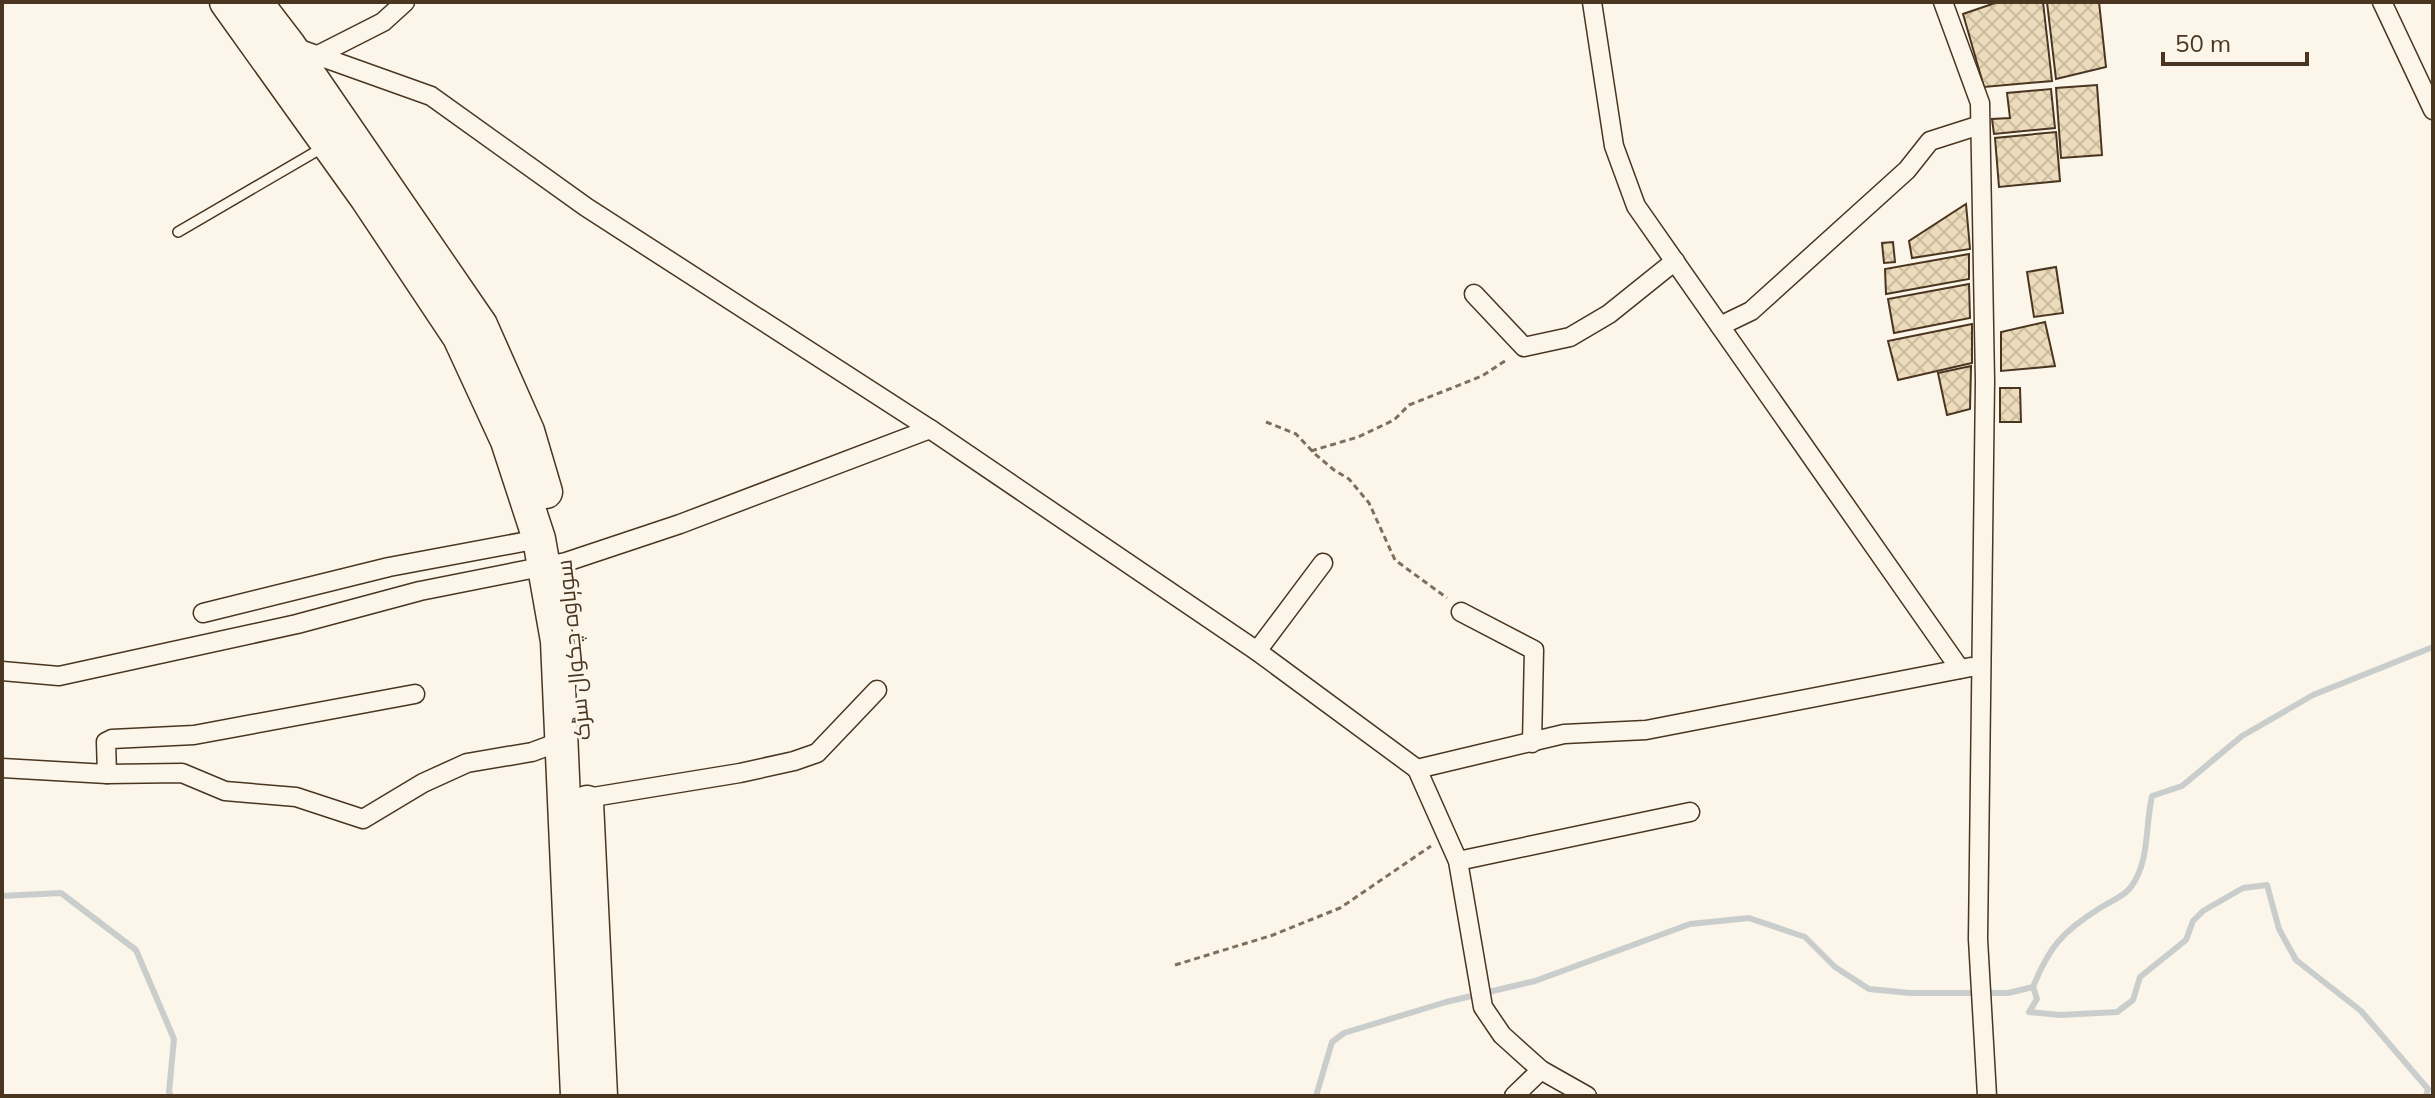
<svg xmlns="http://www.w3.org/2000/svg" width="2435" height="1098" viewBox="0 0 2435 1098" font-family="Mulish,Cairo,sans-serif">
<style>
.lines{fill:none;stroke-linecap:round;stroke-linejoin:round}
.stream{stroke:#c9cecd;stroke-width:6}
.building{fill:url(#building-cross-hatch);stroke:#4a3520;stroke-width:2}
.lane-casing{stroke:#4a3520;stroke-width:12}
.street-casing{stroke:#4a3520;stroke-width:21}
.highway-casing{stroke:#4a3520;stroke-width:35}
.path{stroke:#7f6f5c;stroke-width:3;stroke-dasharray:6 4;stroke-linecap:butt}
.lane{stroke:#fbf6e9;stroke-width:9}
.street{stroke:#fbf6e9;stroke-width:18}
.highway{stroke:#fbf6e9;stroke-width:32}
.labels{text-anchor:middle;stroke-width:6;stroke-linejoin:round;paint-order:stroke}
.street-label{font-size:22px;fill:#4a3520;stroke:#fbf6e9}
</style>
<defs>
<pattern id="building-cross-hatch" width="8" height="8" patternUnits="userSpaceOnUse" patternTransform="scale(2)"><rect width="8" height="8" fill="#ecdcbc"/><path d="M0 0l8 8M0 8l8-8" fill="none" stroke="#ccbda1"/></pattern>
</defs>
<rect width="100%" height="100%" fill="#fbf6e9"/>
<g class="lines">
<g class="stream">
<polyline points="2,896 61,893 136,950 174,1039 169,1092 171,1096"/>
<path d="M2033,987C2049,947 2063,931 2100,908C2109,902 2125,896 2131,887C2150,861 2145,826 2152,796L2182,786L2242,736L2313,695L2433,647"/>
<polyline points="1316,1096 1332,1042 1344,1033 1446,1002 1535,981 1690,924 1749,918 1805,937 1835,967 1869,989 1910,993 2008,993 2033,987 2037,999 2029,1012 2060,1015 2117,1012 2133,1000 2140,977 2186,940 2193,921 2203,911 2243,888 2267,885 2279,929 2296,960 2361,1011 2428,1089 2426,1096"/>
</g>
</g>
<g class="building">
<polygon points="1998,2 2043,2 2052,81 1984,87 1963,14"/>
<polygon points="2047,2 2099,2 2106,67 2056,79"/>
<polygon points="2097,85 2102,155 2061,158 2056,88"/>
<polygon points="2051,89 2055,128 1994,134 1992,119 2010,118 2007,93"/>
<polygon points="2056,132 2060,181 1999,187 1995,138"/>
<polygon points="1966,204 1970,249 1912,258 1909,241"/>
<polygon points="1893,242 1895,262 1884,263 1882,243"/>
<polygon points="1969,254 1969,279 1886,294 1885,269"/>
<polygon points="2056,267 2063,313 2034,317 2027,272"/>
<polygon points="1969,284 1970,318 1894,333 1888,299"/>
<polygon points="2045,322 2055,366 2001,371 2001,332"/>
<polygon points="1972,324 1972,363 1898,380 1888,341"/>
<polygon points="1971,366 1970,409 1947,415 1938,373"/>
<polygon points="2000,388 2020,388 2021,422 2000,422"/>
</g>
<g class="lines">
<g class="lane-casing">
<polyline id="lane" points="178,232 322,148"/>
</g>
<g class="street-casing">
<g id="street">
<polyline points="1592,2 1614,146 1636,206 1960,669"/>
<polyline points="1943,2 1980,103 1985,381 1978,939 1987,1096"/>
<polyline points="2382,2 2433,110"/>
<polyline points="291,46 431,96 586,207 930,429 1257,651 1417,769 1458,861 1483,1007 1502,1035 1541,1070 1587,1096"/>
<polyline points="318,55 383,22 405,2"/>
<polyline points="1474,294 1524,347 1570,337 1609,314 1675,261"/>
<polyline points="1720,326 1751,311 1907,170 1930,141 1980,125"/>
<polyline points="1461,612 1534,650 1532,743"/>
<polyline points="203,613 389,567 539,539"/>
<polyline points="1257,651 1323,563"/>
<polyline points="2,671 59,676 297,624 420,591 566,562 680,524 930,429"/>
<polyline points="2,768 107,774 182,773 225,791 296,797 363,819 423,783 467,763 532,752 562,741"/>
<polyline points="1417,769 1564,734 1646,730 1971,667"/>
<polyline points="107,774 106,742 112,739 194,735 415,694"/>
<polyline points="587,798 740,773 794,761 817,753 877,690"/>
<polyline points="1458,861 1690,812"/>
<polyline points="1514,1096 1541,1070"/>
</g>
</g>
<g class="highway-casing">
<g id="highway">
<polyline points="226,2 367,199 459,337 507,441 539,539 557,641 577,1096"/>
<polyline points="256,2 289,45 481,325 528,431 546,492"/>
<polyline points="587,802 601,1096"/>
</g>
</g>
<g class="path">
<polyline points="1266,422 1296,434 1315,454 1334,470 1349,479 1369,503 1395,560 1447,598"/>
<polyline points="1311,451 1358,437 1394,420 1409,405 1482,376 1508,359"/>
<polyline points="1175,965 1273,935 1340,908 1431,846"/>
</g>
<use href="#lane" class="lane"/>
<use href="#street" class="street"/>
<use href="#highway" class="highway"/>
</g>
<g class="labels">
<g class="street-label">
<text transform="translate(573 650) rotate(-96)" y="8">سوہاوہ چکوال سڑک</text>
</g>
</g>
<rect width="2435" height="1098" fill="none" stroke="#4a3520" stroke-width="8"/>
<path d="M2163 52v12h144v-12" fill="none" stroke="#4a3520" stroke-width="4"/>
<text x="2175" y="52" font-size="24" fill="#4a3520" stroke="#fbf6e9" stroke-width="6" paint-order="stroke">50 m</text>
</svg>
